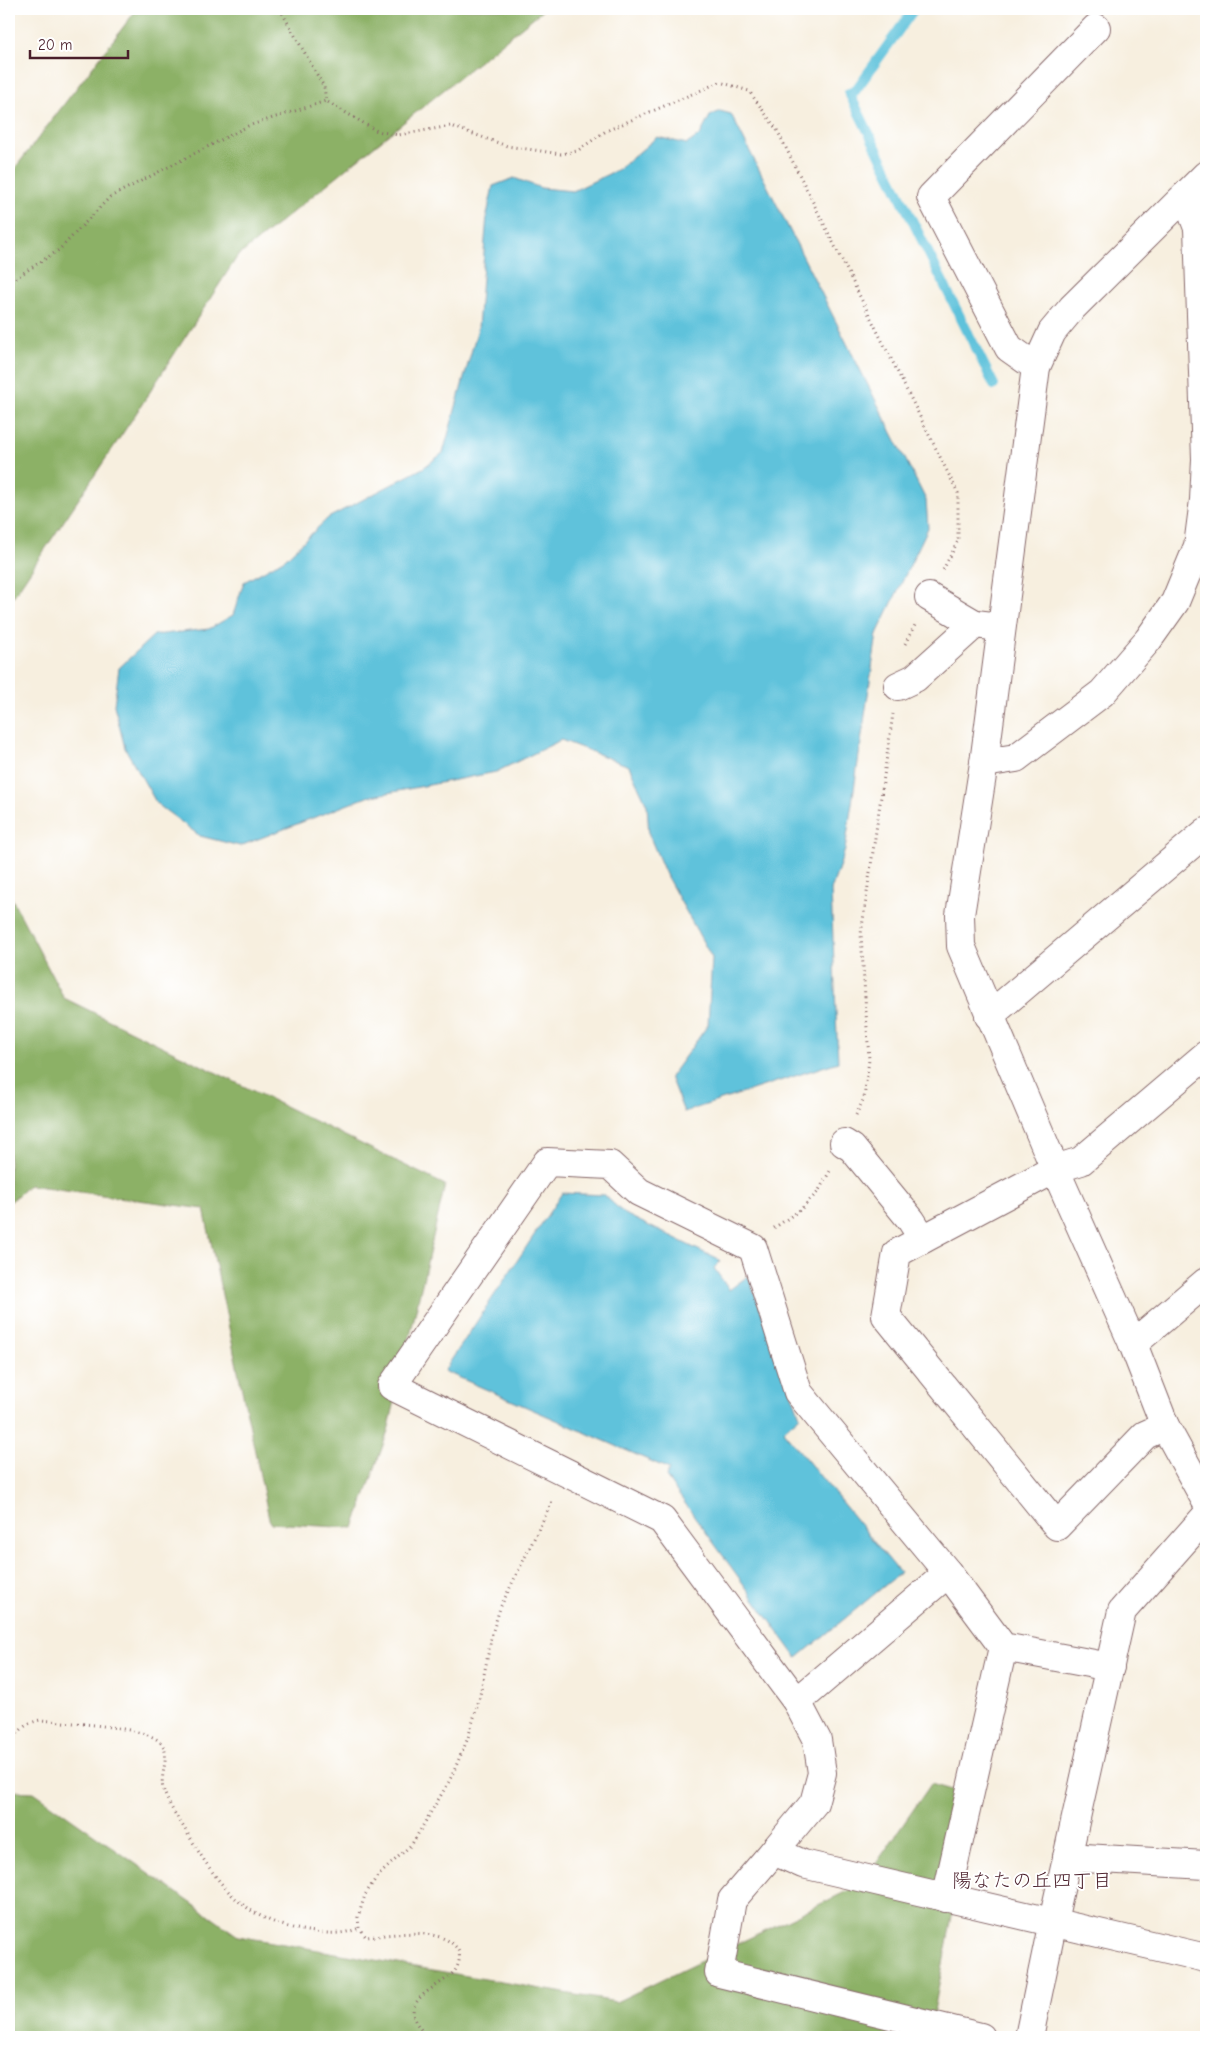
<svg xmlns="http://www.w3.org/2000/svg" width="1215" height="2046" viewBox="0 0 1215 2046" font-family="'Comic Neue','Klee One',sans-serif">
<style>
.forest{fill:#8cb166;stroke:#6b6848}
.water{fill:#5ec2db;stroke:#547083}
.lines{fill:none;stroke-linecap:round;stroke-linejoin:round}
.stream{stroke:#5ec2db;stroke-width:10}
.minor-casing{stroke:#87686a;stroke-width:30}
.path{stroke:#87686a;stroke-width:3;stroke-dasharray:1 4;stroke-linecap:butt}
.minor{stroke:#fff;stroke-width:28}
.labels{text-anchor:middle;stroke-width:4;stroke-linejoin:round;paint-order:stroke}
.neighbourhood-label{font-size:20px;fill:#4a1f2b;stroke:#fff}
</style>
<rect width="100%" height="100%" fill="#fff"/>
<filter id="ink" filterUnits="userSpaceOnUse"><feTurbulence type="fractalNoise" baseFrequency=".02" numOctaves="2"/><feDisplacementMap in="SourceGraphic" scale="10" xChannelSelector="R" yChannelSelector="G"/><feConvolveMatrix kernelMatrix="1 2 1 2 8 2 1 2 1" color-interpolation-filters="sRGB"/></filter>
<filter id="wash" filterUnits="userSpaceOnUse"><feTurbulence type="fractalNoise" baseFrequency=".0096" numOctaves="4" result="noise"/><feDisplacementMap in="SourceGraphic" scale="20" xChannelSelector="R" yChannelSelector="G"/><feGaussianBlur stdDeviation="1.12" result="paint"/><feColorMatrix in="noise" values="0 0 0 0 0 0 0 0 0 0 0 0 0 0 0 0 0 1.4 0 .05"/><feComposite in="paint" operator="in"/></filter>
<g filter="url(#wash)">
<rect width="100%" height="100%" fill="#f7efdf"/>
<g class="forest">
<polygon points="137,9 544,9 237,257 135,415 9,603 9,176"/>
<polygon points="9,893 64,998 445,1185 388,1431 354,1528 270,1523 204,1209 29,1185 9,1203"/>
<polygon points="931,1784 975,1797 929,2037 9,2037 9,1791 34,1792 238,1936 616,2002 862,1884"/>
</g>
<g class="water">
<polygon points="720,111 731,114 926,500 928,528 877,634 845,850 831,890 838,1062 684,1112 670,1077 708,1025 712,958 667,877 649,835 647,805 629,766 561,740 496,772 367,797 240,846 200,836 157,804 125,748 114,705 119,668 154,635 209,629 233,615 244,582 285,559 328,518 423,468 443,453 478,328 487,215 493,186 514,178 541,188 573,191 619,169 657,137 687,144 700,135 710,116"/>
<polygon points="562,1193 604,1195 625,1214 721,1261 714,1268 729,1290 748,1276 800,1416 783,1431 900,1573 797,1658 666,1477 669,1469 444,1371"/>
</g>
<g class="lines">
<polyline class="stream" points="914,9 855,91 849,93 994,385"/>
</g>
</g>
<g filter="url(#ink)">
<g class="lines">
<g class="minor-casing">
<g id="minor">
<polyline points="1206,175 1072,308 1052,332 1036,367 984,763 960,915 961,946 1055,1169 1133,1344 1165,1426 1206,1501"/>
<polyline points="1036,367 1009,348 931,197 1096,28"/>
<polyline points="929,597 975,624"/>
<polyline points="898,686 915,678 975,624 1001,627"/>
<polyline points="984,763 1016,758 1102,693 1148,640 1175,602 1198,546 1204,500 1206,459 1198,228 1186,196"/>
<polyline points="989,1016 1206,832"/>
<polyline points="844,1143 852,1148 911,1220 923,1239"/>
<polyline points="1133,1344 1206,1282"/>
<polyline points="1165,1426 1145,1435 1057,1526 886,1316 897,1253 1055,1169 1081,1161 1206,1055"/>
<polyline points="1110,1667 1003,1647 948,1573 798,1392 753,1248 639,1192 610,1165 547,1162 392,1386 662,1520 797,1702 817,1740 822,1773 814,1803 774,1851 803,1864 1206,1958"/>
<polyline points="797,1702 948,1573"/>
<polyline points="774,1851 732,1900 719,1973 981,2037"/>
<polyline points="1067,1857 1206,1865"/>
<polyline points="946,1898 1003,1647"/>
<polyline points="1029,2037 1053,1921 1122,1611 1206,1516"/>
</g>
</g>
<g class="path">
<polyline points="280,9 324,87 326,101"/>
<polyline points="9,286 17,277 59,250 110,197 248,126 326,101 377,131 398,135 451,126 507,146 561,154 577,151 606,131 720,82 749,91 777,130 958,493 958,541 943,570"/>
<polyline points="905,644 915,625"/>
<polyline points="856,1115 864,1098 869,1060 861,934 893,714"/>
<polyline points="774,1228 800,1210 818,1192 830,1171"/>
<path d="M9,1746C18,1733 23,1723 41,1720C66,1723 142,1726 159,1741C173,1753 159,1773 163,1788C167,1803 178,1818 186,1831C218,1884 241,1920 307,1931C325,1933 341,1936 359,1928"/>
<path d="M427,2037C421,2029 410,2019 414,2007C420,1991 443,1984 454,1972C459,1966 461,1956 458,1950C442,1925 391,1935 366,1937L359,1928L358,1917L365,1895L376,1878L412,1844L450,1780L468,1738L479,1700L492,1634L500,1608L553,1500"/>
</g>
<use href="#minor" class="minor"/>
</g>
</g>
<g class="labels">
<g class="neighbourhood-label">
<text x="1032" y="1887">陽なたの丘四丁目</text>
</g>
</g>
<rect width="1215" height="2046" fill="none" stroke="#fff" stroke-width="30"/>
<path d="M30 50v8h98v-8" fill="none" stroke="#4a1f2b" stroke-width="2.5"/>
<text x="38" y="50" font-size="15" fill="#4a1f2b" stroke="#ffffff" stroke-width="4" paint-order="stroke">20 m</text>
</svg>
